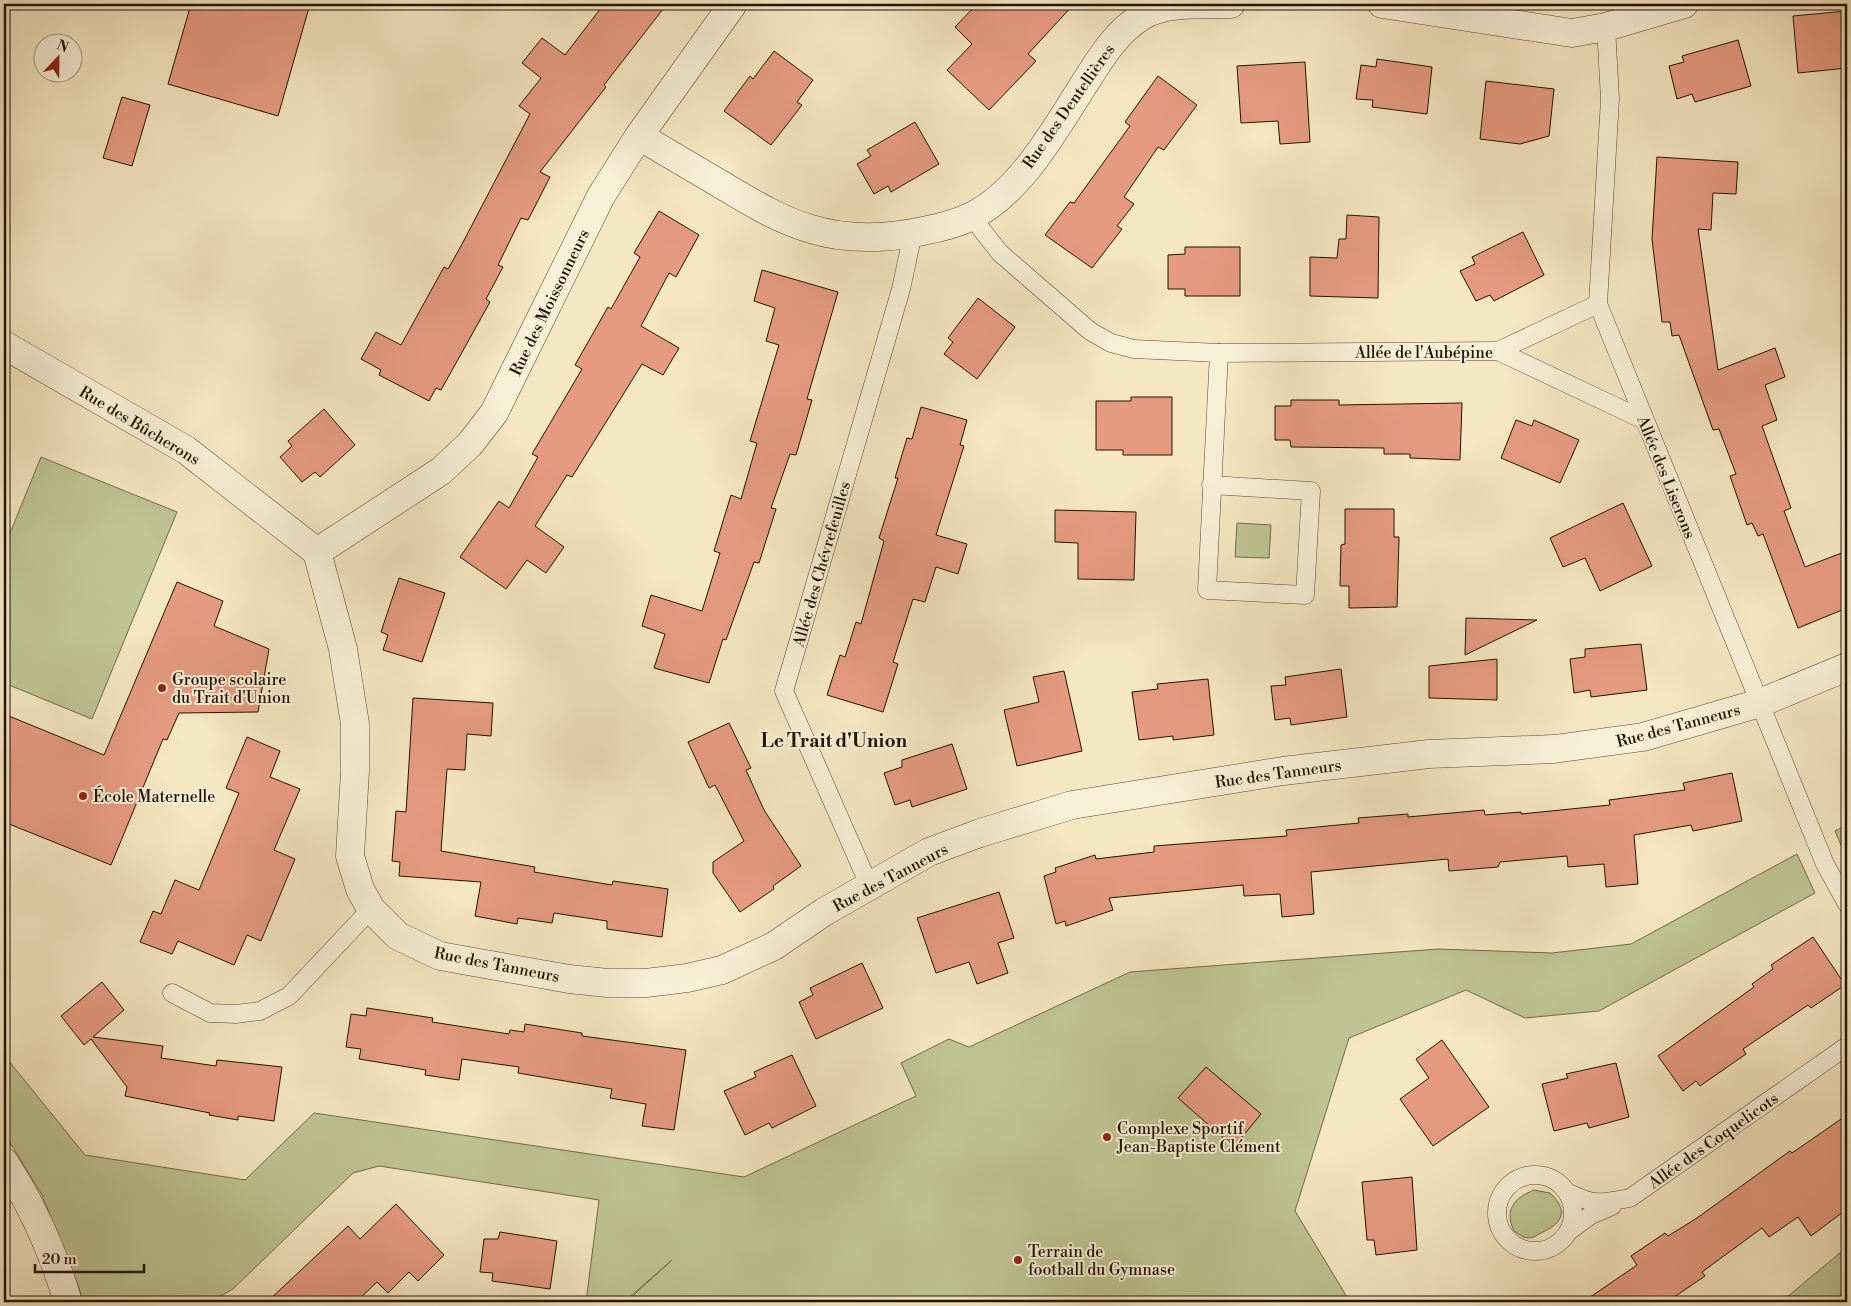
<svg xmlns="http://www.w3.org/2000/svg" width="1851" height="1306" viewBox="0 0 1851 1306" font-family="'Libre Bodoni',serif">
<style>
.green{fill:#bec592;stroke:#706c4b}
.building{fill:#e69b81;stroke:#211304}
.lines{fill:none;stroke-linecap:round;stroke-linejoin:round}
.service-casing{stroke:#564834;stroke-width:19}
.minor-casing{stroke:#564834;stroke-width:29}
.service{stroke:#f8efd7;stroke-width:18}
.minor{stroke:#f8efd7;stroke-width:28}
.poi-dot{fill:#8f2418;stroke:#f8efd7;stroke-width:2}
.labels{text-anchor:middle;stroke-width:4;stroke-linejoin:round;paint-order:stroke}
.street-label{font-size:16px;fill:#211304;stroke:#f8efd7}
.poi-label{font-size:16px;fill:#211304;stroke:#f8efd7;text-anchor:start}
.quarter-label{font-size:19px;font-weight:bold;fill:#211304;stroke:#f8efd7}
</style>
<rect width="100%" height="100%" fill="#f5e7c2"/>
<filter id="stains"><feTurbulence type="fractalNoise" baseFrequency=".004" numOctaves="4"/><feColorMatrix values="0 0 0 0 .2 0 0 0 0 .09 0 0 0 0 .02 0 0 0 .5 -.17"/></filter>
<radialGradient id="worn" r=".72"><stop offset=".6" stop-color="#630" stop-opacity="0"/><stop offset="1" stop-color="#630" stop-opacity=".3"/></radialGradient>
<g class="green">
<polygon points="41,457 177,512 92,719 4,683 4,548"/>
<polygon points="1237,523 1271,525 1269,558 1235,557"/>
<polygon points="1847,825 1847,859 1835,831"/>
<polygon points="1797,854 1815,893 1599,1011 1525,1018 1466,990 1349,1038 1295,1211 1350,1302 626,1302 672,1260 624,1302 586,1302 599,1200 379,1166 353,1173 233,1289 210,1302 83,1302 79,1288 42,1195 4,1133 4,1055 85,1155 245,1180 314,1113 744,1177 916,1096 901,1063 949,1039 969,1047 1130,972 1438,949 1552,953 1631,944"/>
<path d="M1534,1190L1550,1193C1568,1210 1564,1222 1543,1232C1537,1235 1531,1240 1524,1237C1521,1236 1517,1233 1514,1231C1504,1210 1514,1198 1534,1190Z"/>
<polygon points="1847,1247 1847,1302 1781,1302"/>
</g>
<g class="building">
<polygon points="191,4 310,4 278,116 168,84"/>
<polygon points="604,4 667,4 604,85 606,87 540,172 550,177 528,220 521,218 498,265 503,267 486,299 490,302 441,390 436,388 429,401 379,375 381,370 361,359 376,332 401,345 444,267 448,269 461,246 530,114 519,106 541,78 522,63 542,38 565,55"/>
<polygon points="977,4 1074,4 1028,54 1036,61 989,110 947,70 972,44 955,27"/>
<polygon points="1847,11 1847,68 1798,73 1793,16"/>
<polygon points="1738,40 1751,86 1695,102 1692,94 1677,99 1669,66 1684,62 1682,56"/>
<polygon points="774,51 813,80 797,102 802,105 771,145 724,111 750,76 753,79"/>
<polygon points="1377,59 1432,67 1427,114 1372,107 1373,100 1356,99 1361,65 1376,67"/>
<polygon points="1305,62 1310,142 1280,144 1278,121 1241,123 1237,66"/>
<polygon points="1158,76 1197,105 1164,150 1158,147 1124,197 1134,204 1117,226 1122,229 1092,268 1045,235 1070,202 1074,203 1130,126 1125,122"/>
<polygon points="1486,81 1554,89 1549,136 1520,144 1480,139"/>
<polygon points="122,97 150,105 132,166 103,158"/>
<polygon points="915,122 939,164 891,192 888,186 874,194 857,164 871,156 867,150"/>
<polygon points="1657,157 1738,162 1736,194 1713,193 1711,230 1698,229 1718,370 1775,348 1785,377 1765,385 1777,420 1762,426 1791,508 1784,511 1805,567 1847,551 1847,608 1798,628 1763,534 1758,536 1752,523 1747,525 1730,476 1736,474 1719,429 1713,430 1679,335 1672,336 1670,322 1662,322 1652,239"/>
<polygon points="659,211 699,235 676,277 669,273 641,326 679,348 663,375 642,364 572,477 567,475 535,526 564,547 546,573 527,560 506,589 460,557 499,501 509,508 538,457 532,454 582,369 575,365 608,307 611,309 640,257 634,253"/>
<polygon points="1347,215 1379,217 1378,298 1310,296 1310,257 1337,258 1339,239 1346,239"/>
<polygon points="1523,232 1544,275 1494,301 1490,295 1476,301 1460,271 1475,264 1472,257"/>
<polygon points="1185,247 1240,247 1240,296 1185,296 1185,289 1168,289 1168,255 1185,254"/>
<polygon points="762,270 838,292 807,399 812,400 796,455 790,454 771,508 776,509 759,563 754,562 726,640 723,639 709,683 654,668 665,634 642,626 651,595 702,611 720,553 714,551 731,495 741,499 757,443 750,441 779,345 766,341 775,308 754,301"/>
<polygon points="978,298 1015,327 977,379 944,354 953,342 948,338"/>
<polygon points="1131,397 1172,397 1172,455 1123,455 1123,450 1096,450 1096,401 1131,401"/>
<polygon points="1291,400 1339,400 1339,405 1462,403 1460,460 1410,458 1410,454 1384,454 1384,448 1291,447 1290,440 1275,440 1275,406 1291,406"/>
<polygon points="921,407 967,420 960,445 964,446 936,535 967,544 958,574 936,567 925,602 913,599 893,662 898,664 883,712 827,695 840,655 845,657 856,622 861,624 884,541 879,538 898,478 895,478 907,438 912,439"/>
<polygon points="324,409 355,445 320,477 315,472 302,482 280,457 292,446 288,441"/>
<polygon points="1516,420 1532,426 1534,420 1579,440 1560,483 1501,458"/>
<polygon points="1623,503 1652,566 1600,591 1585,558 1563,567 1550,538"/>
<polygon points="1345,509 1394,509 1394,537 1399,537 1397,607 1349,608 1349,586 1340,586 1341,545 1345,544"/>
<polygon points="1055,510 1136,512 1134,580 1078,579 1078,543 1055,542"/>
<polygon points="399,578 445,593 422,662 383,650 388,635 381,632"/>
<polygon points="177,582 223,601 214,626 269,649 258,712 179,713 167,740 163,739 111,865 4,822 4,714 104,755"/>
<polygon points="1466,618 1537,620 1465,655"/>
<polygon points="1641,644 1647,690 1591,697 1590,690 1574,693 1570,659 1585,657 1585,649"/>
<polygon points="1497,659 1497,700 1429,698 1429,666"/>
<polygon points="1341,669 1347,717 1291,725 1290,718 1275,720 1271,686 1286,685 1285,677"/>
<polygon points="1064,671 1082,751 1017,766 1004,710 1039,702 1033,677"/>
<polygon points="1208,679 1214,735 1173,740 1173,736 1139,740 1132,692 1158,689 1157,684"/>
<polygon points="413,698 493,703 491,736 467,734 465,770 447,769 441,851 535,867 534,872 612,885 613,881 668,889 662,937 607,929 607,921 554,913 552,923 518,918 517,924 475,916 481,882 399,876 400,862 392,861 396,811 406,812"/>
<polygon points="729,723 751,768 746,770 764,810 801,866 773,886 774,889 740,912 713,873 713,862 744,841 715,785 709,788 688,742"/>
<polygon points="247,737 280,751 270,777 300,789 274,850 295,859 261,941 247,935 234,965 178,941 172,954 140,942 153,911 161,914 175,880 199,890 239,793 226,788"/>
<polygon points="952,744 967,789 912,807 910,800 895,805 884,773 902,767 902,760"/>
<polygon points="1732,773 1742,821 1693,831 1691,825 1634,835 1638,884 1606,887 1604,864 1568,867 1567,856 1500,862 1498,867 1449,871 1448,859 1311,872 1314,914 1282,917 1280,894 1244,896 1243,885 1109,898 1113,910 1066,926 1065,921 1056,924 1044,876 1056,872 1055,868 1095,855 1096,859 1154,852 1154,846 1287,836 1286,830 1359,823 1358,818 1408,814 1408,817 1484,810 1485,815 1521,812 1521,814 1610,805 1609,800 1685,790 1683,783"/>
<polygon points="999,892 1014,938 998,943 1008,973 977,984 969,962 936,973 917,918"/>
<polygon points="1813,937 1845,985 1811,1008 1808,1005 1743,1049 1746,1054 1700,1086 1696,1081 1683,1091 1658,1056 1754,987 1752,984 1773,969 1771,965"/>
<polygon points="862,963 883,1008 816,1039 799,1002 813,995 810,988"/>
<polygon points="102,982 124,1010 93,1037 163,1046 161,1058 216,1066 217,1060 282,1067 274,1121 238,1116 238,1120 209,1115 210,1113 125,1096 127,1087 91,1039 84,1045 61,1016"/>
<polygon points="367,1008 433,1018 432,1022 509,1034 510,1030 524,1032 525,1024 582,1033 582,1036 686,1050 674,1130 642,1126 646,1104 610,1098 612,1089 518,1073 519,1067 462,1059 459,1080 425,1075 426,1070 359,1059 361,1049 346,1047 351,1014 366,1016"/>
<polygon points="1442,1040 1489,1107 1433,1146 1400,1099 1429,1078 1416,1059"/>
<polygon points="792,1055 816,1106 772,1128 769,1123 745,1135 724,1091 756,1077 754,1072"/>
<polygon points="1616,1063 1629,1117 1589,1128 1587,1123 1554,1131 1542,1084 1568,1078 1566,1074"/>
<polygon points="1206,1067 1261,1114 1234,1147 1178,1098"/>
<polygon points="1847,1115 1847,1209 1811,1236 1798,1217 1769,1237 1762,1228 1702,1272 1705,1276 1667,1302 1583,1302 1637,1265 1631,1256 1665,1233 1668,1236 1697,1218 1790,1151 1792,1153"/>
<polygon points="1412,1177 1417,1250 1376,1255 1374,1240 1367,1240 1362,1182"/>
<polygon points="396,1204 444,1255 418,1281 409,1272 388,1293 377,1282 356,1302 267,1302 348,1226 360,1239"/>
<polygon points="500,1232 557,1241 550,1289 492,1281 493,1273 480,1272 484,1239 498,1239"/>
</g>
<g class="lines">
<g class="service-casing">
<g id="service">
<polyline points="1606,27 1610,99 1598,304 1825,864 1847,904"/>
<polyline points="971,216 1000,253 1090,331 1111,343 1134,349 1219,353 1498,351 1644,420"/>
<polyline points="1498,351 1598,304"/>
<polyline points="1211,485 1311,491 1305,595 1207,590 1219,353"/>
<polyline points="869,885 784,691 901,289 913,233"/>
<polyline points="172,993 210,1013 236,1014 260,1011 289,996 371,909"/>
<circle cx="1535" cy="1213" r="38"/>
<path d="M1569,1193C1595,1206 1602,1203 1630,1198L1847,1046"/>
<polyline points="1569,1231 1591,1215 1612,1206"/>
</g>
</g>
<g class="minor-casing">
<g id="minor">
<polyline points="1382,4 1572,33 1606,27 1684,4"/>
<path d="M639,136C668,153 697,170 727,188C754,204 780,220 811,229C846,240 888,239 923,231C939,228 955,224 970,217C1022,193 1058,124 1088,78C1103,54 1118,31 1142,16C1167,1 1204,5 1231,4"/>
<polyline points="4,345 186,450 317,552"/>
<polyline points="317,552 343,649 355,724 355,771 350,856 360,889 371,909 398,936 440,956 569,979 608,983 646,983 687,978 722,970 774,946 824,912 929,852 980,833 1072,805 1283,771 1429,754 1554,749 1643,737 1760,703 1847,667"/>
<polyline points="317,552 441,471 470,444 494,413 601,196 639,136 733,4"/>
<path d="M4,1162C33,1206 53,1252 68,1302"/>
</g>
</g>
<use href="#service" class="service"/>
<use href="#minor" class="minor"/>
</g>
<g class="poi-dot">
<circle cx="162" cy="688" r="5"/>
<circle cx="83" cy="796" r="5"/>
<circle cx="1107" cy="1137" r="5"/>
<circle cx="1018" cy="1260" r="5"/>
</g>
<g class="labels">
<g class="street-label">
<text transform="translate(1068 106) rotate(-55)" y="6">Rue des Dentellières</text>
<text transform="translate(549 302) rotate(-64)" y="6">Rue des Moissonneurs</text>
<text x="1424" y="358">Allée de l'Aubépine</text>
<text transform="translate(140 425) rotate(31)" y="6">Rue des Bûcherons</text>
<text transform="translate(1667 477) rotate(68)" y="6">Allée des Liserons</text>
<text transform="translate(821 564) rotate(-74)" y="6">Allée des Chévrefeuilles</text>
<text transform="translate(1678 725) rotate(-15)" y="6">Rue des Tanneurs</text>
<text transform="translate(1278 773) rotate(-8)" y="6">Rue des Tanneurs</text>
<text transform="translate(890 877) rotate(-28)" y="6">Rue des Tanneurs</text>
<text transform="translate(497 964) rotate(11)" y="6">Rue des Tanneurs</text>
<text transform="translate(1713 1140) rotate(-35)" y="6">Allée des Coquelicots</text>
</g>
<g class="poi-label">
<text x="172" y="685">Groupe scolaire<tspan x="172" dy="18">du Trait d'Union</tspan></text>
<text x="93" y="802">École Maternelle</text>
<text x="1117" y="1134">Complexe Sportif<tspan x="1117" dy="18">Jean-Baptiste Clément</tspan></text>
<text x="1028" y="1257">Terrain de<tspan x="1028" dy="18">football du Gymnase</tspan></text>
</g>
<g class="quarter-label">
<text x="834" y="747">Le Trait d'Union</text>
</g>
</g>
<rect width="1851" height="1306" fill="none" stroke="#f5e7c2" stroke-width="20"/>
<rect x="5" y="5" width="1841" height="1296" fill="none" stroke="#211304" stroke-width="2.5"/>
<rect x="10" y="10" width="1831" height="1286" fill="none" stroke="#211304"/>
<g transform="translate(58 58) rotate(22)"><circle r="24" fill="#f8efd7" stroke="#a29783"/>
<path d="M0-4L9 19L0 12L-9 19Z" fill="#8f2418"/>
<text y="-8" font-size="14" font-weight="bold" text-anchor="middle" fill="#211304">N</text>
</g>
<path d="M35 1264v8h109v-8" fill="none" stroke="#211304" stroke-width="2.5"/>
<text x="42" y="1264" font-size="15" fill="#211304" stroke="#f8efd7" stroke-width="4" paint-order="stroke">20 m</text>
<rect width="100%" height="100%" filter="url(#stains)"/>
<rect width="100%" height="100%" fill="url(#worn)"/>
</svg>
